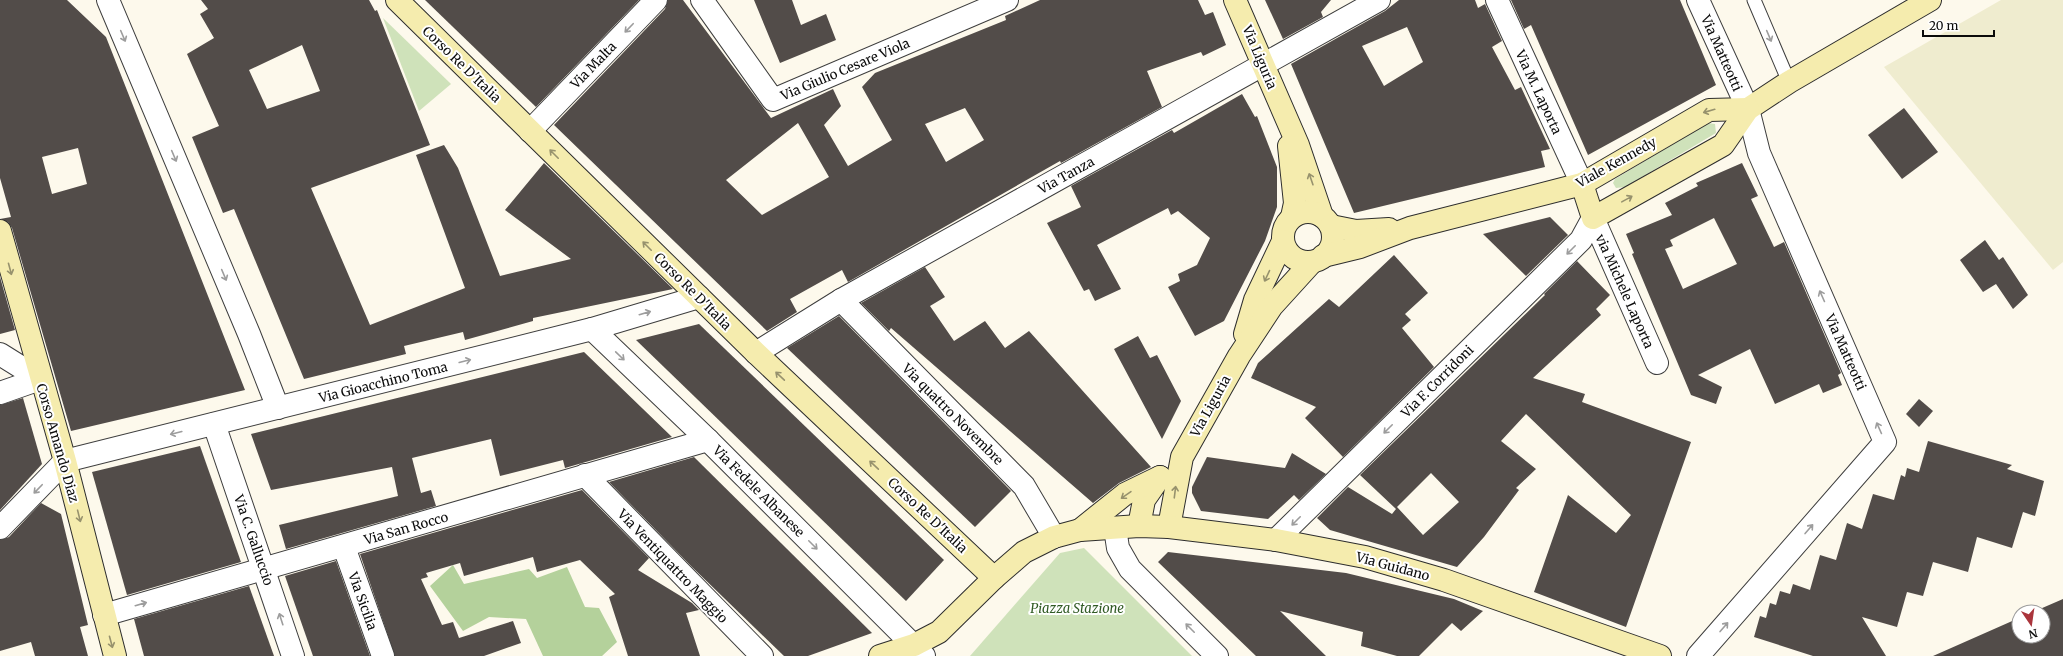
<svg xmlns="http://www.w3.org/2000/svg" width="2063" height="656" viewBox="0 0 2063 656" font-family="Merriweather,serif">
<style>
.farmland{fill:#efeccf}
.green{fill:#cfe2ba}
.forest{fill:#b4d19b}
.building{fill:#524c49;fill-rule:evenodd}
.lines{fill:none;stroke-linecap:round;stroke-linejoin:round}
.lane-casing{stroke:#3e3e3e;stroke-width:15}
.street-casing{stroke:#3e3e3e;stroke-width:24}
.secondary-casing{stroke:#2d2d2d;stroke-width:24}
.lane{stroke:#fff;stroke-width:13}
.street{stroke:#fff;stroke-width:22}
.secondary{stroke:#f5ecae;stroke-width:22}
.oneway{stroke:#9d9d9d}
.oneway2{stroke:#97926d}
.labels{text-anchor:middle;stroke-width:4;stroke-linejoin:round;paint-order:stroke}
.street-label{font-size:13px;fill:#0b0b0b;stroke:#fff}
.park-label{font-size:13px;font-style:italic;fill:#305a24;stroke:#fff}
</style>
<rect width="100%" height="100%" fill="#fdf9ec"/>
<polygon class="farmland" points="2001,0 2063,0 2063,262 2053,270 1884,67"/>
<g class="green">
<polygon points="383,18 451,84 419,111"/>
<polygon points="1708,123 1715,124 1716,133 1625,187 1616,188 1613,183 1615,179"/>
<polygon points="1084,548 1192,656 970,656 1060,553"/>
</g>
<polygon class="forest" points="453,565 464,584 529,569 537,578 567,567 585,607 599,608 617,642 602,656 543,656 526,619 489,617 463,631 430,586"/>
<g class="building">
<path d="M0,0H67L106,37L245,390L71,431L12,228L8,222L0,219L11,217L0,178ZM78,148L87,184L52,194L42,157Z"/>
<path d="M201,0H369L375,11L377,10L430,145L311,188L370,325L465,288L416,155L444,145L458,168L500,276L571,259L505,210L544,163L673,289L533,318V321L465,340L463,332L404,346L406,354L304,379L234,209L223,213L192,137L219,126L187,54L214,38L200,14L208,9ZM302,45L320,91L267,109L249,70Z"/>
<polygon points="425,0 639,0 536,107"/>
<path d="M668,0H683L771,118L833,89L841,106L824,125L848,166L892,140L862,87L875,73L1006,20L1005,16L1040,0H1198L1205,15L1213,12L1226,45L1203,56L1201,52L1147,71L1162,107L1061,163L1060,161L848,282L842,270L790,299L797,312L767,331L554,125L665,9ZM965,108L984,140L946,162L925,124ZM798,123L829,177L762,215L726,180Z"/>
<polygon points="754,0 792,0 801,25 826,14 836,40 780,63"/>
<polygon points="1265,0 1331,0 1321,12 1323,17 1283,39"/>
<path d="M1399,0H1475L1478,8L1485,4L1502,41L1492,47L1515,90L1521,87L1550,149L1541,151L1545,167L1354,213L1291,64L1385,11ZM1407,27L1423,62L1384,86L1362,46Z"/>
<polygon points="1511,0 1680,0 1716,85 1588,155 1531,25 1524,29"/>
<polygon points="1242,94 1255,117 1257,116 1277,167 1277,207 1265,241 1224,321 1195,336 1168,287 1180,281 1178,274 1197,265 1210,238 1178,211 1171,215 1168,208 1097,245 1121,289 1095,301 1089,289 1084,291 1047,223 1081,207 1071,186 1172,130 1174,133"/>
<polygon points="1904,108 1938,152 1902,179 1868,135"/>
<path d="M1742,163L1758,196L1751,199L1774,247L1784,242L1841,373L1838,375L1842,385L1823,393L1819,384L1775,404L1750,349L1698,375L1722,387L1716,404L1691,395L1632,254L1634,253L1626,234L1672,215L1665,203L1698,186L1696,183ZM1714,218L1737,264L1683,289L1665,249L1673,246L1670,240Z"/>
<polygon points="1550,217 1568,235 1526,276 1483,234"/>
<polygon points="1985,240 1999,260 2003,257 2028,295 2013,309 1996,284 1983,292 1960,260"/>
<polygon points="1394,255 1428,293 1405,314 1411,320 1402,328 1434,367 1343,457 1305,418 1316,407 1251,378 1258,363 1329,299 1339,307"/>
<path d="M1577,261L1610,295L1596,309L1601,315L1533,378L1585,394L1582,402L1691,442L1626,627L1534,592L1568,495L1616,533L1631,515L1526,414L1501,441L1536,469L1516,488L1519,490L1484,537L1457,567L1330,530L1317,518L1348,487L1392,514L1396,509L1360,475L1545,295L1544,294ZM1431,473L1459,502L1423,535L1397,507Z"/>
<polygon points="925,267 945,297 930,306 954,341 985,321 1005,348 1029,331 1151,467 1119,483 1093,503 891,328 889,331 861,303"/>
<polygon points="0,277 15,330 0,334"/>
<polygon points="839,316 1011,491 975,527 787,348"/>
<polygon points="699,324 944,560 906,601 636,340"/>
<polygon points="1138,336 1150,358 1157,355 1181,401 1162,439 1114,349"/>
<polygon points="584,352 672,437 565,468 563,460 500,476 491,439 412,458 421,493 431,490 436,506 286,549 279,525 398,496 392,467 271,490 251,434"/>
<polygon points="23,398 42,464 0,510 0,405"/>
<polygon points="1919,399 1933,411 1919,427 1906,414"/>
<polygon points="1928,441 2012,465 2007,469 2044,481 2035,516 2023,512 2012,548 1977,537 1968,572 1933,562 1923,596 1907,592 1897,627 1862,617 1886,656 1813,656 1754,637 1760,616 1766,618 1770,603 1776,605 1780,591 1790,594 1793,584 1810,590 1820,555 1836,560 1847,523 1862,529 1873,494 1894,500 1901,475 1905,477 1907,468 1919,472"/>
<polygon points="200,446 241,562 127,595 92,472"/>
<polygon points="1292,453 1326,474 1299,500 1294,495 1268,519 1201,511 1192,493 1192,487 1207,457 1285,468"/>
<polygon points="694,457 872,633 808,656 784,656 692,567 609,482"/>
<polygon points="582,490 649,558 638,570 692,603 699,610 686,613 700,656 628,656 609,597 615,594 580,560 537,572 533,557 464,576 460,563 426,573 428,577 421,579 442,625 453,622 459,638 513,621 521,643 484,656 395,656 360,554"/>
<polygon points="41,503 61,514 88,625 80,627 88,656 35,656 31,642 0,651 0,540 9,537"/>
<polygon points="1168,552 1346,573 1454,599 1483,611 1461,631 1452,623 1419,656 1397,656 1361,646 1363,632 1280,611 1326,656 1256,656 1158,562"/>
<polygon points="336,561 370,656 313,656 285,576"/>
<polygon points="249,586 274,656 144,656 134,619"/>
<polygon points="2063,599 2063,656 1933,656 2019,618 2019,636 2043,636 2043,612 2033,612"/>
</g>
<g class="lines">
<g class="lane-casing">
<polyline id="lane" points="1754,0 1789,82"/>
</g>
<g class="street-casing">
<g id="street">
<polyline points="108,0 249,334 278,408"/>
<polyline points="702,0 773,100 1007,0"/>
<polyline points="1497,0 1582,184"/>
<polyline points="530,131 656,0"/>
<polyline points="1593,218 1657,363"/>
<polyline points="841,300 1024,486 1054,537"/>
<polyline points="592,329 708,440 924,656"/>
<polyline points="756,353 841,300 1379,0"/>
<polyline points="0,354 40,379"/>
<polyline points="0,393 40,379"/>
<polyline points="214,424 293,656"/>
<polyline points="585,475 762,656"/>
<polyline points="0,528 65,461 592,329 699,297"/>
<polyline points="1115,528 1118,548 1130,569 1217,656"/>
<polyline points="1276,540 1581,240 1593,218"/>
<polyline points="344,547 383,656"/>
<polyline points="104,615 708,440"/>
<polyline points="1698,656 1885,442 1759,153 1748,109 1698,0"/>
</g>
</g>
<g class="secondary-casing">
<g id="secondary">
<polyline points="397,0 756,353 994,578"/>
<polyline points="1235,0 1298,145 1322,216"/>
<polyline points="1289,146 1295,203 1292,217"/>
<polyline points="1582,184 1593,218 1723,145 1748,109 1789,82 1930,0"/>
<circle cx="1308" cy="237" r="25"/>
<polyline points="1331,226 1356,231 1389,229"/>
<polyline points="0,231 65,461 115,656"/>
<polyline points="1323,256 1360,247 1410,228 1582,184 1709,110 1748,109"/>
<polyline points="1245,334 1255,300 1283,241"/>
<polyline points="1139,526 1144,500 1160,477"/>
<polyline points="1169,527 1182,457 1239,356 1272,306 1312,262"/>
<polyline points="1080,530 1125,494 1160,477"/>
<polyline points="880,656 914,645 939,632 994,578 1024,552 1054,537 1080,530 1139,526 1169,527 1276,540 1365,557 1444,580 1660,656"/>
</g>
</g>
<use href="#lane" class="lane"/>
<use href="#street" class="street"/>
<use href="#secondary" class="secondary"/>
</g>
<defs><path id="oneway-shaft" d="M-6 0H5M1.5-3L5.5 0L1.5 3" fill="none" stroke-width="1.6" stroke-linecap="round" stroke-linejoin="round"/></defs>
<g class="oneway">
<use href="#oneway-shaft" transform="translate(629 28) rotate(134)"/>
<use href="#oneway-shaft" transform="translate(123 36) rotate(67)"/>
<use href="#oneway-shaft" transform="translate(1769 36) rotate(67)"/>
<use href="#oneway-shaft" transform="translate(174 156) rotate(67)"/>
<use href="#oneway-shaft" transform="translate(1571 250) rotate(135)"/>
<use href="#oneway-shaft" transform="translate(224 275) rotate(67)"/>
<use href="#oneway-shaft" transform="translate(1822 296) rotate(-114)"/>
<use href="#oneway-shaft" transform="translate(645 313) rotate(-16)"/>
<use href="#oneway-shaft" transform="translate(620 356) rotate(44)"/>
<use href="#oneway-shaft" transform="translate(465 361) rotate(-14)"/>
<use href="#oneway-shaft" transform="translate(1879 428) rotate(-114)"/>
<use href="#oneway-shaft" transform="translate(1388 429) rotate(135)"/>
<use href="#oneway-shaft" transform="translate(176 433) rotate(166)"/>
<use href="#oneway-shaft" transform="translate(38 489) rotate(134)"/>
<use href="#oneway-shaft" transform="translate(1296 521) rotate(135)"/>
<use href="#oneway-shaft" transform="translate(1809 529) rotate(-49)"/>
<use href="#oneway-shaft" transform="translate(813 545) rotate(45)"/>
<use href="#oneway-shaft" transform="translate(141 604) rotate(-16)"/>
<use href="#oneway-shaft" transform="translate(281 619) rotate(-108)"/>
<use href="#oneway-shaft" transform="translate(1724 627) rotate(-49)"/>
<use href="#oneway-shaft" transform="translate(1190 628) rotate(-135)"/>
</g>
<g class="oneway2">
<use href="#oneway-shaft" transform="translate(1709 111) rotate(164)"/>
<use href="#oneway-shaft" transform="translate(554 154) rotate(-135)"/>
<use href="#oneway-shaft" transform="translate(1311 179) rotate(-109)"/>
<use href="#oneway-shaft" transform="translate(1627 199) rotate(-29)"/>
<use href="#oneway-shaft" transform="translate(647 246) rotate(-135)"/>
<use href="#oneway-shaft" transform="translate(10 269) rotate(75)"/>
<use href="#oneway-shaft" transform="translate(1267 276) rotate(115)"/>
<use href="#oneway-shaft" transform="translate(780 376) rotate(-137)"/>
<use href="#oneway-shaft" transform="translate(874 465) rotate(-137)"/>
<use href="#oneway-shaft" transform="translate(1175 492) rotate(-83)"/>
<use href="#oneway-shaft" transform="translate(1126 495) rotate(145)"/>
<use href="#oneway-shaft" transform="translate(79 516) rotate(76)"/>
<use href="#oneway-shaft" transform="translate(111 642) rotate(75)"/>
</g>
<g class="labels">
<g class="street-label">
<text transform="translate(1722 53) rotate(66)" y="5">Via Matteotti</text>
<text transform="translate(1260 57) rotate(67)" y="5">Via Liguria</text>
<text transform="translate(462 64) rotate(44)" y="5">Corso Re D'Italia</text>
<text transform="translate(593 65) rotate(-46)" y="5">Via Malta</text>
<text transform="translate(845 69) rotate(-23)" y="5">Via Giulio Cesare Viola</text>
<text transform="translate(1539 92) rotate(65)" y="5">Via M. Laporta</text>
<text transform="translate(1616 162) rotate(-29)" y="5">Viale Kennedy</text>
<text transform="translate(1066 175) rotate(-29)" y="5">Via Tanza</text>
<text transform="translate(693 291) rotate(45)" y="5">Corso Re D'Italia</text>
<text transform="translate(1625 291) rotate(66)" y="5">via Michele Laporta</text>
<text transform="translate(1846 352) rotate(66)" y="5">Via Matteotti</text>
<text transform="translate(1437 381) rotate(-45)" y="5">Via F. Corridoni</text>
<text transform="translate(383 382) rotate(-14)" y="5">Via Gioacchino Toma</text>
<text transform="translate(1210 406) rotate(-61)" y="5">Via Liguria</text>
<text transform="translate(953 414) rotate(45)" y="5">Via quattro Novembre</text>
<text transform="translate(58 443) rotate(74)" y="5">Corso Amando Diaz</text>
<text transform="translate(759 491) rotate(45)" y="5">Via Fedele Albanese</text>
<text transform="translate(928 515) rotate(43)" y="5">Corso Re D'Italia</text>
<text transform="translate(406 528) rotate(-16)" y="5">Via San Rocco</text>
<text transform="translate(254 540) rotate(71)" y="5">Via C. Galluccio</text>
<text transform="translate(673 566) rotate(46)" y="5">Via Ventiquattro Maggio</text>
<text transform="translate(1393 566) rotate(15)" y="5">Via Guidano</text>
<text transform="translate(363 601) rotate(70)" y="5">Via Sicilia</text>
</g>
<g class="park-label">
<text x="1077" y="613">Piazza Stazione</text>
</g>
</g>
<g transform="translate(2031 624) rotate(167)"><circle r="19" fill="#ffffff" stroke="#9d9d9d"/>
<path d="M0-3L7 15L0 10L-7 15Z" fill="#aa353c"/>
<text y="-6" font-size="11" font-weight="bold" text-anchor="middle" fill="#0b0b0b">N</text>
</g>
<path d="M1923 30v6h71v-6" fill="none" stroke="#0b0b0b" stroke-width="2"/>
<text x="1929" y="30" font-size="12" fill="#0b0b0b" stroke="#ffffff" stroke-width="3" paint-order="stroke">20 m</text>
</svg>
